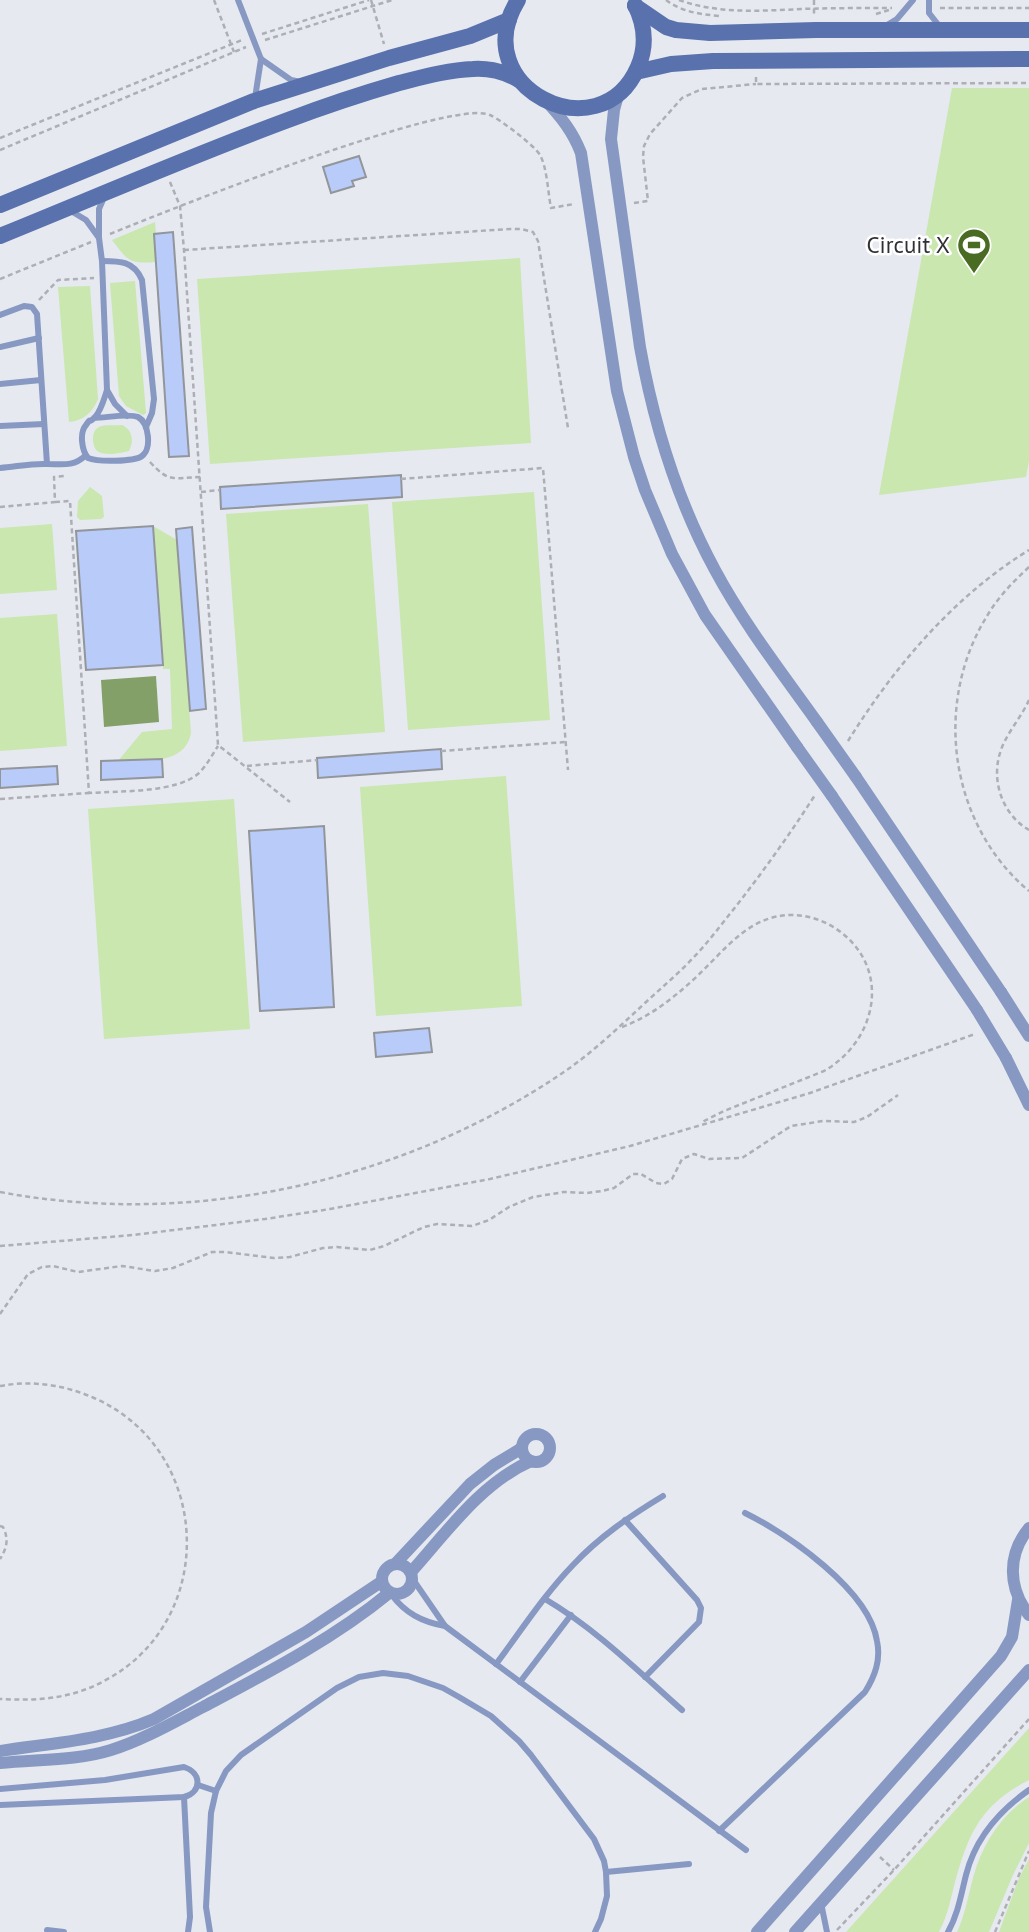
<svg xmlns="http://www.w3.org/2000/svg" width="1029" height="1932" viewBox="0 0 1029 1932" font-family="'PT Sans',sans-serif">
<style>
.green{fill:#c9e7af}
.water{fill:#83a068}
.building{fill:#b8cbf9;stroke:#92959a;stroke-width:2}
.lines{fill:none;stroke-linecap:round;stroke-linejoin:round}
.path{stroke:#adafb5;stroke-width:2.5;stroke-dasharray:5 3.5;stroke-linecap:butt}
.service{stroke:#8799c2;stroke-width:6}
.minor{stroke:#8799c2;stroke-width:12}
.secondary{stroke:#5971ad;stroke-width:16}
.minor-bridge{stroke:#8799c2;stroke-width:12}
.labels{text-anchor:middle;stroke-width:5;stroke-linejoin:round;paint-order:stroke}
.poi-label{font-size:23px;fill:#303134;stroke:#fff;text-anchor:end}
</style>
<rect width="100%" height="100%" fill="#e6e9f0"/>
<g class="green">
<polygon points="952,88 1029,88 1029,461 1026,477 879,495"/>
<path d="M155,222L156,234H154L156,262C129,264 128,261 112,240Z"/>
<polygon points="520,258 531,443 210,464 197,279"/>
<polygon points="135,281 146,413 143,415 126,406 119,396 110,283"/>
<path d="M90,286L98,399C93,412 83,421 69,422L58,287Z"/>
<path d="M122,425C133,430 134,441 129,451C121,453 107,456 99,452C92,449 90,431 99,427C105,424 116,426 122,425Z"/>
<polygon points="90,487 102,496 104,517 101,519 80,520 77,517 78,501"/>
<polygon points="534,492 550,720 408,730 392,502"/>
<polygon points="368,504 385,732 243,742 226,514"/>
<polygon points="52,524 57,590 0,594 0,528"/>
<path d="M153,526L177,540L191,733C185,766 144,760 118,761L142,732L172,729L170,669H163V665Z"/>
<polygon points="57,614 67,746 0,751 0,618"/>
<polygon points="506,776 522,1006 376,1016 360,787"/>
<polygon points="234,799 250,1029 104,1039 88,809"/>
<path d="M1029,1728V1780C980,1805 968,1834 954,1886C950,1902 947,1917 939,1932H846Z"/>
<path d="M1029,1797V1843L1013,1875L989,1932H957C965,1915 968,1896 973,1878C982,1845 1000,1816 1029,1797Z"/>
<polygon points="1029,1859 1029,1932 999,1932 1019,1878"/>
</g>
<polygon class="water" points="156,676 159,722 104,727 101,680"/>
<g class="building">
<polygon points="359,156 366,177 352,181 354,186 331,193 323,167"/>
<polygon points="173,232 189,456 169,457 154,234"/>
<polygon points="401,475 402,497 221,509 220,487"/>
<polygon points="153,526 163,665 86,670 76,531"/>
<polygon points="192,527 206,709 190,711 176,529"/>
<polygon points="441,749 442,769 318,778 317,758"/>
<polygon points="162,759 163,777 101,780 101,761"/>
<polygon points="57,766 58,784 0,788 0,769"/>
<polygon points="324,826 334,1007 260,1011 249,831"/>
<polygon points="429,1028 432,1052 376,1057 374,1033"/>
</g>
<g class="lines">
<g class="path">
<polyline points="214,0 234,52"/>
<polyline points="371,0 384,44"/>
<path d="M666,0C682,12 699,14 719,16"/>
<path d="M679,0C718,14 760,11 801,9C831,8 862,8 892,8"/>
<polyline points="814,0 814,17"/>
<polyline points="940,8 1029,8"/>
<polyline points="876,14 889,10"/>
<polyline points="262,34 369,0"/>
<polyline points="265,40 392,0"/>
<polyline points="756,77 756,84 1029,83"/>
<polyline points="0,138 242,40"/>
<polyline points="0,150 246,47"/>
<polyline points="170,182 180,206 184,250 218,745 290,802"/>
<polyline points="634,203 648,201 643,157 644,146 650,134 682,98 702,89 756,84"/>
<path d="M110,234C164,212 451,97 490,115C501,120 535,146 540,155C547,167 548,193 551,208L574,204"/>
<polyline points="184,250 510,229 521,229 533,232 538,241 568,428"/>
<polyline points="0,279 91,242"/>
<polyline points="39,300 58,280 94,278"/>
<path d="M150,462C169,483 173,478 200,477"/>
<polyline points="401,479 543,468 568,770"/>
<polyline points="201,492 220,490"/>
<path d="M55,502L70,501L89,793C119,791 177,793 199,773C207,765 212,755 218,746"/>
<polyline points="0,507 55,502 54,477 64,476"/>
<path d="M1029,567C1013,582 998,597 987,616C933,703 949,824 1029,891"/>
<path d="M1029,700C1021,718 1005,735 1000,753C991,782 1003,815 1029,830"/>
<path d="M848,741C894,667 954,596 1029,550"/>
<polyline points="441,751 566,742"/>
<polyline points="247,766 317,760"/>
<polyline points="0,799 89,793"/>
<path d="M622,1027C649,1017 671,1000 693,980C723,953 747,915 792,915C810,915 828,922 842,933C892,973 875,1042 824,1071L724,1111L702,1122"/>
<path d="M0,1192C192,1228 399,1183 561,1074C591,1054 618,1028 645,1003C661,988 677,975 692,959C705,946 717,930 729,915C760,876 788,837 815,795"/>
<polyline points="0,1246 133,1235 265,1219 330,1209 490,1179 630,1146 810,1093 975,1034"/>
<polyline points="0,1314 28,1274 42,1267 53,1266 78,1272 122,1266 155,1271 173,1268 212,1252 225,1252 274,1258 290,1257 323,1248 337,1247 370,1250 384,1246 424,1227 437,1224 472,1226 489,1220 509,1207 533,1197 564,1192 587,1193 602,1191 614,1188 633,1174 641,1174 656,1183 664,1184 672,1179 682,1159 694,1154 709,1159 742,1158 791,1126 823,1121 854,1122 867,1117 898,1095"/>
<path d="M0,1386C32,1380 65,1385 94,1398C213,1450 219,1621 104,1681C71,1699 37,1701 0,1699"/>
<path d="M0,1526L3,1527C9,1539 7,1548 0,1559"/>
<polyline points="880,1857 894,1870"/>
<polyline points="837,1930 894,1870 1029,1719"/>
<polyline points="995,1932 1029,1851"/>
</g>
<g class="service">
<polyline points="238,0 261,59 291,80 301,82"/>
<polyline points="929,0 929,13 940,27"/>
<polyline points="887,25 897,19 913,0"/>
<polyline points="255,98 261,59"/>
<polyline points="71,211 86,220 99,238"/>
<path d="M102,261C120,261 134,261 142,280L154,399L152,413L146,427"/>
<polyline points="0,315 24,306 32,307 37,314 47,464"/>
<polyline points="0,347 39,338"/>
<polyline points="0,384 41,380"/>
<polyline points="107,390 115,404 127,416"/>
<path d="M94,418C105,418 129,413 138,417C149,423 152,449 142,456C134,462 97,462 88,458C82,451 79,433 86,425C92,416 88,425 95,417C101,411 104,399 107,390L102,261L99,238V209L105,195"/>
<polyline points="0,426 44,424"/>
<path d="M0,468C15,467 32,463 47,464C62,464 73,467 85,456"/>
<polyline points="625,1520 697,1600 701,1608 699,1622 645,1677"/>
<polyline points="412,1578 445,1626 746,1850"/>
<path d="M391,1594C405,1613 422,1622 445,1626"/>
<path d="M545,1599C596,1629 638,1671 682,1710"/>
<path d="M496,1664C521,1631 544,1595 573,1565C599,1537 630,1516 663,1496"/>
<polyline points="520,1682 571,1615"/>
<polyline points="198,1785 216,1791"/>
<path d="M0,1789L105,1780L184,1767C202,1773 202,1792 184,1797L0,1805"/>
<polyline points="184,1797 190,1917 188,1932"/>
<path d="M719,1831L865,1692C875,1676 881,1660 877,1641C869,1590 789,1535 745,1513"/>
<polyline points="606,1872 689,1864"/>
<polyline points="821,1903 827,1932"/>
<polyline points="47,1930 64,1932"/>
<polyline points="210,1932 206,1907 211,1813 216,1791 226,1771 241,1755 337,1688 359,1677 383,1673 408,1676 443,1688 459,1697 491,1716 519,1741 531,1755 594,1839 604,1861 606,1872 607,1896 601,1919 595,1932"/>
<path d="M948,1932C958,1914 961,1895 966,1875C975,1839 999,1811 1029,1790"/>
</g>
<g class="minor">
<path d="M619,92L614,110L611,139L640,347C654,425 677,500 715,570C744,624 782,673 817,722"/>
<path d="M546,101C561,117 573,132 581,153L617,391L634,457L645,490L672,554L705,615L797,747"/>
<polyline points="856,777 1001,992"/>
<polyline points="832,796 977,1010"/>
<polyline points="1006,1058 1029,1105"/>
<circle cx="536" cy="1448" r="14"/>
<path d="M1029,1528C1007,1555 1008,1588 1029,1615"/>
<polyline points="396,1563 470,1484 494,1465 522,1448"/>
<circle cx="397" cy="1579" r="15"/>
<path d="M411,1572C446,1533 481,1483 531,1461"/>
<path d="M0,1751C52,1743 105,1740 154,1719L306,1632L381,1582"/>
<path d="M0,1763C37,1759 76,1761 111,1750C143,1740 174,1722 203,1707C267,1673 333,1639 389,1593"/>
<polyline points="757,1932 1001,1656 1012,1637 1018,1600"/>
<polyline points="795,1932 1029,1670"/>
</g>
<g class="secondary">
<path d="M518,0C464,87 600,155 638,67C647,46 645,25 635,5"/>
<polyline points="635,6 666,27 676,30 710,33 816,30 1029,30"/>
<polyline points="636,72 671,64 713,61 1029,59"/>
<polyline points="0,205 254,101 389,58 470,36 509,20"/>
<path d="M0,236C96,197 191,156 288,120C325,106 361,94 399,83C423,77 448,70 473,69C489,68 505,72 519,80"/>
</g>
<g class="minor-bridge">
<polyline points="817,722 856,777"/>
<polyline points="797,747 832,796"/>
<polyline points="1001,992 1029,1036"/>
<polyline points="977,1010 1006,1058"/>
</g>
</g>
<defs>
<g id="stadium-pin" transform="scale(1.75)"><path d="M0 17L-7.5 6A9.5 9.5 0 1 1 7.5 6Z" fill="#4a6b22" stroke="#fff"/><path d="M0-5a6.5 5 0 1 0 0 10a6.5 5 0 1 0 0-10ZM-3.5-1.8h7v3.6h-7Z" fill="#fff"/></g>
</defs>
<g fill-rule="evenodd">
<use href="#stadium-pin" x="974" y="245"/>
</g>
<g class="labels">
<g class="poi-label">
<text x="950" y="253">Circuit X</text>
</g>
</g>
</svg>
